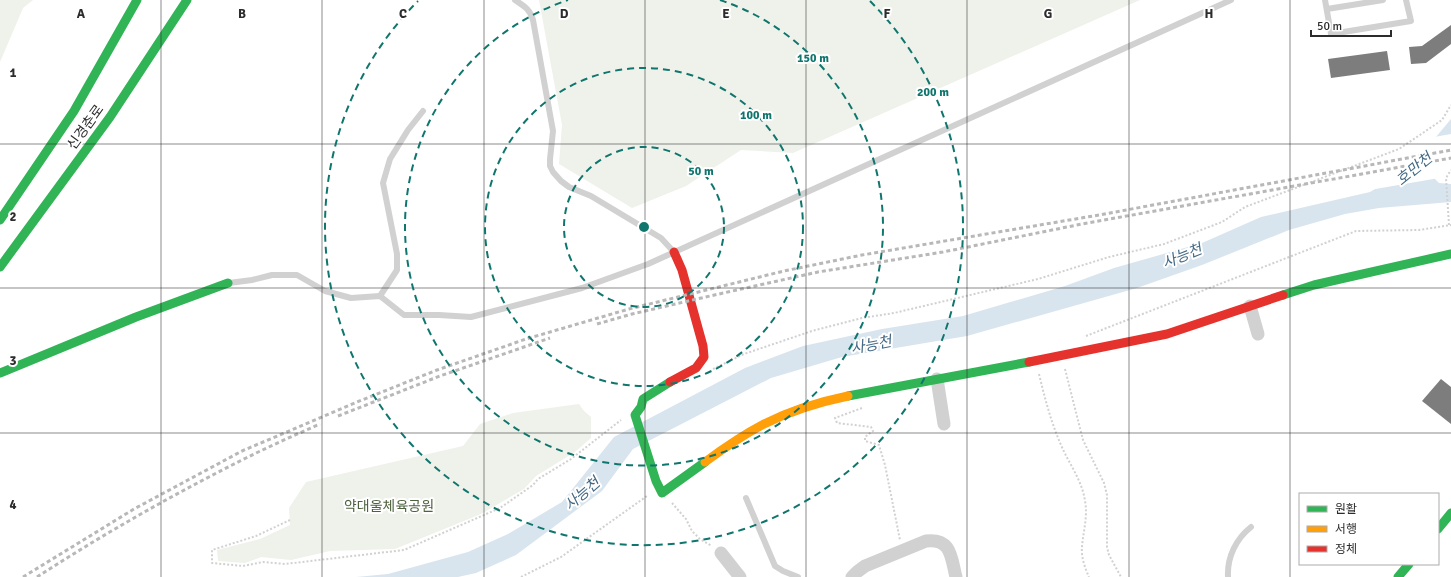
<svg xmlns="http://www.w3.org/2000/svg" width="1451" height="577" viewBox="0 0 1451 577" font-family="Signika,'Noto Sans KR',sans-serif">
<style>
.green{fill:#eff2eb}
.water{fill:#d9e5ee}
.pier{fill:#fff}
.building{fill:#7d7d7d}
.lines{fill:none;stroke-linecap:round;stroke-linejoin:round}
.path{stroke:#d1d1d1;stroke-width:2;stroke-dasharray:2 2;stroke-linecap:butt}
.lane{stroke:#d1d1d1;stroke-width:6}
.street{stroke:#d1d1d1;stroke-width:13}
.fast{stroke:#30b455;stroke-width:9}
.slow{stroke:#ff9f0a;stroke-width:9}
.jam{stroke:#e5322d;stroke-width:9}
.rail{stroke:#b8b8b8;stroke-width:3;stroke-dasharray:4 3;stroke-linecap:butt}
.grid{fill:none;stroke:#2c2c2c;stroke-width:1;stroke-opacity:0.55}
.ring{fill:none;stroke:#0f766e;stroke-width:2;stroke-dasharray:7 5}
.labels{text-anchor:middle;stroke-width:4;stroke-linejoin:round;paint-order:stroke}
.street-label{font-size:14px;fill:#2c2c2c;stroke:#fff}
.park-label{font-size:14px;fill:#4f623f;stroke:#fff}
.water-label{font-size:15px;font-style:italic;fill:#446984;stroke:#fff}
.grid-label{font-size:13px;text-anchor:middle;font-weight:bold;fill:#2c2c2c;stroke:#fff;stroke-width:4;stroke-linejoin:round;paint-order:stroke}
.centre{fill:#0f766e;stroke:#fff;stroke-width:2}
.ring-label{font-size:12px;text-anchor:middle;font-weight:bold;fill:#0f766e;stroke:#fff;stroke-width:4;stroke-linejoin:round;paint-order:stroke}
</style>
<rect width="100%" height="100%" fill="#fff"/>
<g class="green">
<polygon points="0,0 33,0 23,8 0,62"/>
<polygon points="539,0 1140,0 793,153 741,150 686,186 632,208 559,164 562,125"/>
<polygon points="579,404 584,411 591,417 591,438 575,452 536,476 524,489 481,514 395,549 330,551 291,560 261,557 245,563 218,561 217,550 260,539 290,525 289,508 306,482 463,446 480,424 513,413"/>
</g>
<polygon class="water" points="1451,119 1451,159 1435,179 1439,183 1451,184 1451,202 1379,208 1345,214 1289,230 1202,265 1137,288 967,336 842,357 771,378 633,449 602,491 516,555 476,573 458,577 356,577 388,574 468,552 508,534 562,502 614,437 745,368 803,346 882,329 963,316 1065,286 1114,268 1202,243 1261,217 1370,192 1410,168"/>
<polygon class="pier" points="1451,134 1451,163 1439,178 1358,192 1369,190 1409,166 1434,137"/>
<g class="building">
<polygon points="1451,25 1451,44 1426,63 1411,64 1409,47 1422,46"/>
<polygon points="1387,51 1390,70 1331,78 1328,59"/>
<polygon points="1441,379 1451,387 1451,424 1422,401"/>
</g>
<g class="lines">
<g class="path">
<polyline points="1449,225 1446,178 1451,170"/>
<polyline points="1086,336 1356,231 1419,230 1451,225"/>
<polyline points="713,369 744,354 812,331 862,318 894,313 1038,279 1109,257 1164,244 1222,222 1245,207 1399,149 1442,120 1451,105"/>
<polyline points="1065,369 1083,440 1104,483 1107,495 1107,547 1109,555 1121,577"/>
<path d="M1039,374C1045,399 1051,422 1061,445C1069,464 1082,480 1085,501C1088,517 1083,532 1082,547C1081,557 1085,568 1089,577"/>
<polyline points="862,408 835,418 837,423 871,427 873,431 865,437 865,441 879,445 885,465 900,540"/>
<polyline points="672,503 686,519 692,531 700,539 712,546"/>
<polyline points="290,520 256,536 212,550 212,563 243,566 263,562 285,564 404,550 500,508 533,485 538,479 571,459 621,420"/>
<polyline points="521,577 561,557 647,496"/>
</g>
<g class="lane">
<path d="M515,0C524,6 530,9 533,20L553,131L550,159V166L553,172L561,181L569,187L591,196L661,238L673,251"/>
<polyline points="1325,0 1331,34 1411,21 1406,0"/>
<polyline points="1327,9 1383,0"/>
<polyline points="229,283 252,280 272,275 297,275 325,291 351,298 380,296 404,315 439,315 471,317 582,288 648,264 1231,0"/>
<polyline points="380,296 397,270 397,254 383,183 390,159 408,130 423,111"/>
<polyline points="746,498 775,566 783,571 798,577"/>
<path d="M1228,577C1227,557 1236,539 1251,527"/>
</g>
<g class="street">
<polyline points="1250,306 1258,334"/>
<polyline points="937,379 944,424"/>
<polyline points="721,553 740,577"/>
<path d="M852,577L857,572L865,566L926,541C952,538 951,558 956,577"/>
</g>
<g class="fast">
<polyline points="0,220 74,111 137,0"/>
<polyline points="0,267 110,117 187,0"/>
<polyline points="1283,295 1314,285 1451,254"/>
<polyline points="0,373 136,317 228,283"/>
<polyline points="670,382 643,399 641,407 635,415 656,481 662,493 705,462"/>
<polyline points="848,396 1029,362"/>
<polyline points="1438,529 1451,513"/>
<polyline points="1398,577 1409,564"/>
</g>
<path class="slow" d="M705,462C724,448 743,435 764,424C790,411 819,402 848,396"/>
<g class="jam">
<polyline points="1029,362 1167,334 1283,295"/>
<polyline points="670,382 696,368 704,357 703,346 682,270 674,252"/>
</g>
<g class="rail">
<polyline points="597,324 632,314 710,296 818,272 943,252 1082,224 1451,158"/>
<polyline points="338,416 440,376 550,338"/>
<polyline points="23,577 134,509 242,451 357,402 437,370 526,339 629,309 784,271 862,255 1099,215 1451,150"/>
<path d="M37,577C105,533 174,494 246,458C270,446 295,435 320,424"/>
</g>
</g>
<path class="grid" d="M161,0V577M322,0V577M484,0V577M645,0V577M806,0V577M967,0V577M1129,0V577M1290,0V577M0,144H1451M0,288H1451M0,433H1451"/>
<g class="ring">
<circle cx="644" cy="227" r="80"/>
<circle cx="644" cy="227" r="159"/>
<path d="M720 0A239 239 0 1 1 568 0"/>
<path d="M870 1A319 319 0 1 1 418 1"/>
</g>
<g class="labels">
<g class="street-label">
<text transform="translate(85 127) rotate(-54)" y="5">신경춘로</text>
</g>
<g class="park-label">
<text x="389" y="511">약대울체육공원</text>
</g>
<g class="water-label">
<text transform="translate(1414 169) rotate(-39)" y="5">호만천</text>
<text transform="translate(1182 256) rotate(-22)" y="5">사능천</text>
<text transform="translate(871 345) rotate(-11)" y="5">사능천</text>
<text transform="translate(582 494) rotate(-41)" y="5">사능천</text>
</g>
</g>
<g class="grid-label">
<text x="81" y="18">A</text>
<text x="242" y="18">B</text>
<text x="403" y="18">C</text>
<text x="564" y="18">D</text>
<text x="726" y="18">E</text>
<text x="887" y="18">F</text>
<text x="1048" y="18">G</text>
<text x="1209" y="18">H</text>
<text x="13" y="77">1</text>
<text x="13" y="221">2</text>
<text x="13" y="365">3</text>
<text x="13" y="509">4</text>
</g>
<circle cx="644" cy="227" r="6" class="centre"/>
<g class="ring-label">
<text x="813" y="62">150 m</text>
<text x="933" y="96">200 m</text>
<text x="756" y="119">100 m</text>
<text x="701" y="175">50 m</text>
</g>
<rect x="1299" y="493" width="140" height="72" fill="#ffffff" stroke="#ababab"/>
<rect x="1307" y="506" width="20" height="6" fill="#30b455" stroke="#ababab"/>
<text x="1335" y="513" font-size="12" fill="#2c2c2c">원활</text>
<rect x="1307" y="526" width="20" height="6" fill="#ff9f0a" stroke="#ababab"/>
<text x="1335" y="533" font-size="12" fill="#2c2c2c">서행</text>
<rect x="1307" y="546" width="20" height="6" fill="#e5322d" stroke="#ababab"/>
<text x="1335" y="553" font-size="12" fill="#2c2c2c">정체</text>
<path d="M1311 30v6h80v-6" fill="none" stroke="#2c2c2c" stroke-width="2"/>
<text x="1317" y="30" font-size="12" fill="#2c2c2c" stroke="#ffffff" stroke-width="3" paint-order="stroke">50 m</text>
</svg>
